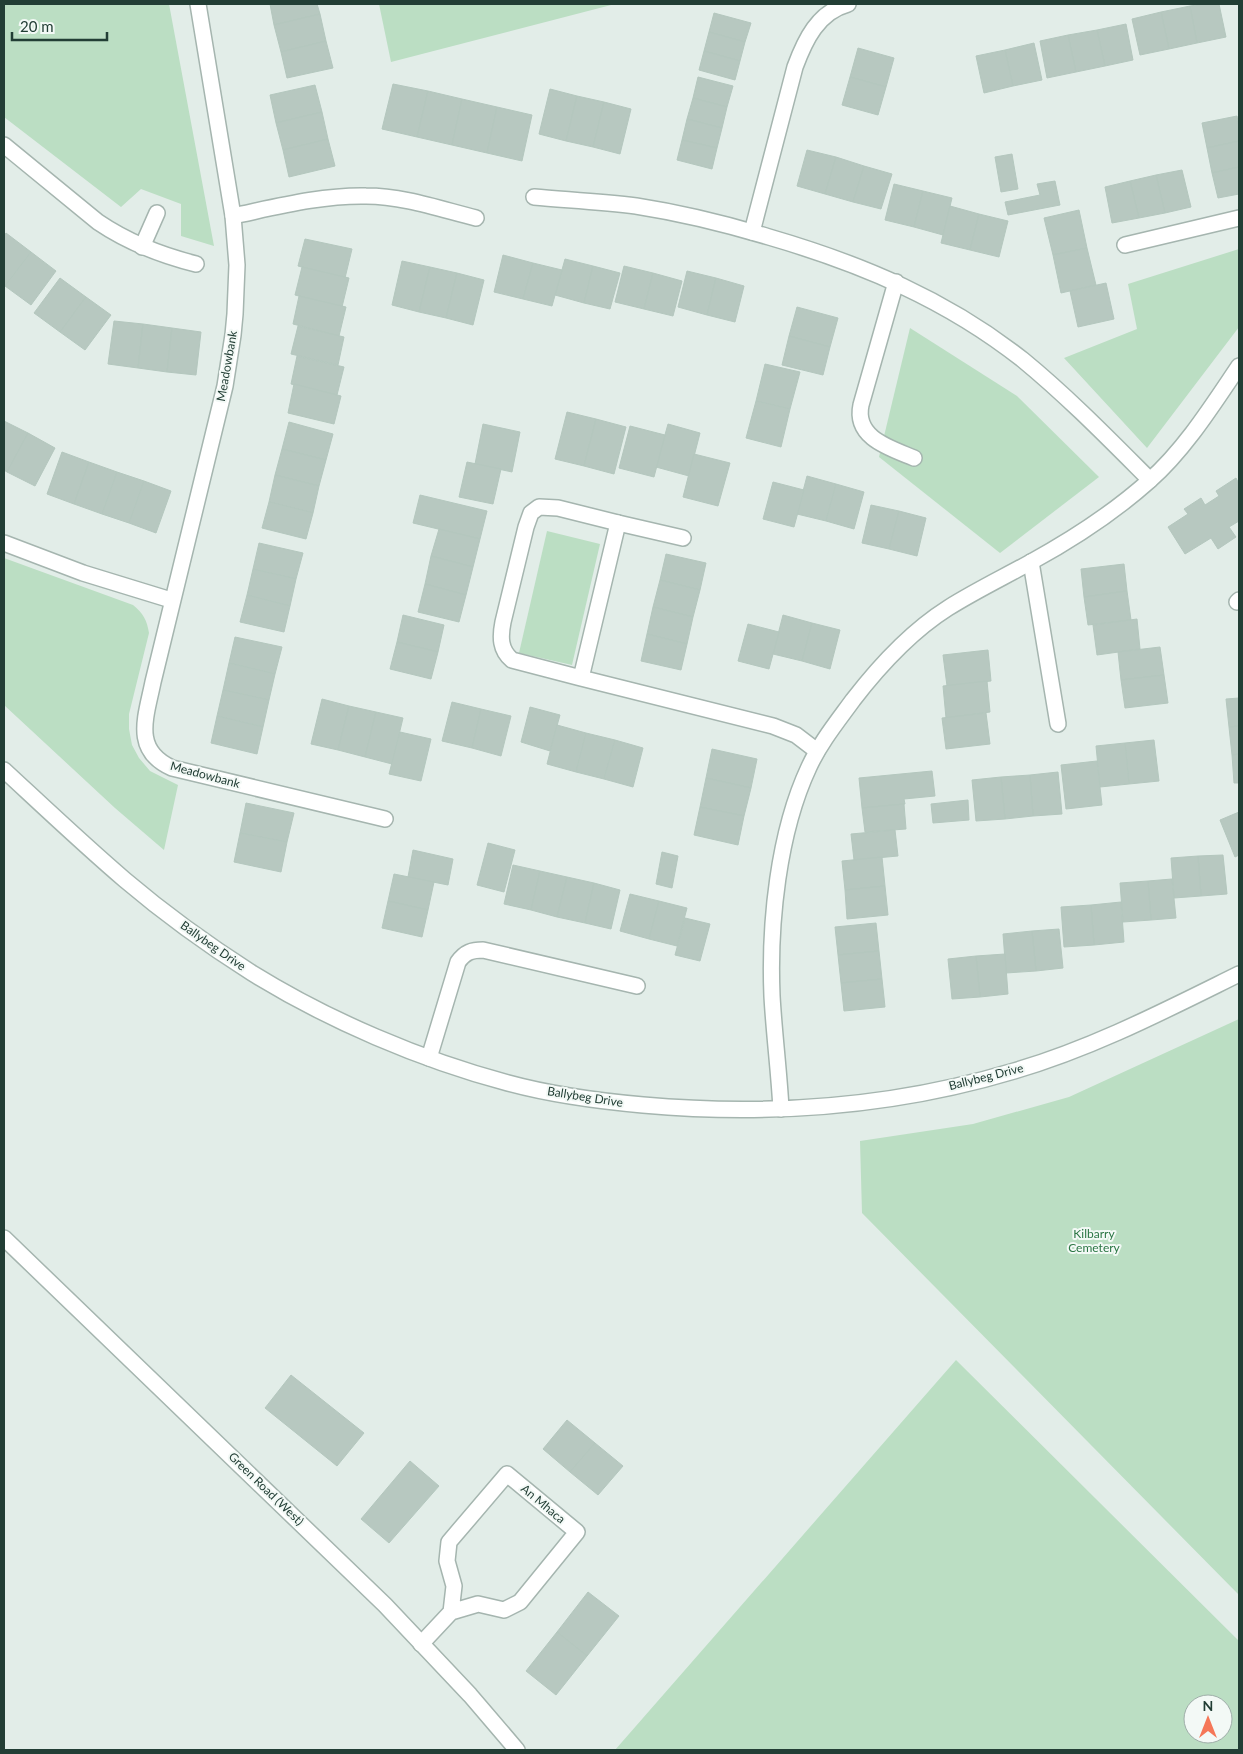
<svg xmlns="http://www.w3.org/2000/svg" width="1243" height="1754" viewBox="0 0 1243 1754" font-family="Lato,sans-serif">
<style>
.green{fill:#bbdec3;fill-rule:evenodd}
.building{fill:#b7c8c0;stroke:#b4c7be}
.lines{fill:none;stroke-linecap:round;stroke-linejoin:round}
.minor-casing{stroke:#a5b5af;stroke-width:18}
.tertiary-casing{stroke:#a5b5af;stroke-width:18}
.minor{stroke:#fff;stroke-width:15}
.tertiary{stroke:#fff;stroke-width:15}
.labels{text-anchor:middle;stroke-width:4;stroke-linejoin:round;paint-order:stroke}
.street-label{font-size:12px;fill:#223e35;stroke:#f3f9f6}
.park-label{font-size:12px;fill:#2b7644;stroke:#f3f9f6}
</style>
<rect width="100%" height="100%" fill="#e2ede8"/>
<g class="green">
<polygon points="4,4 169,4 214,246 181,236 181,204 141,189 121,207 4,117"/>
<polygon points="379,4 615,4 391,62"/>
<polygon points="1239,249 1239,327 1147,448 1064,358 1137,329 1128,284"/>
<polygon points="910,328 1017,396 1099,477 1000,553 879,457"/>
<polygon points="547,531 600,544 572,665 519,653"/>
<path d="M4,558L133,605C143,613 147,620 149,633L129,714V729L132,745L139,758L150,771L178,785L164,850L115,808L4,705Z"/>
<polygon points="1239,1019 1239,1595 862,1213 860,1141 973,1124 1069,1097"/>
<path d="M956,1360L1239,1641V1750H615ZM1193,1704H1223V1734H1193Z"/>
</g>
<g class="building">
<polygon points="270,4 317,4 320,14 274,25"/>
<polygon points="1203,4 1219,4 1226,37 1197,43 1190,6"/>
<polygon points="1190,6 1197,43 1169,49 1161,12"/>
<polygon points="1161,12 1169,49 1140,55 1132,19"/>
<polygon points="714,13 751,23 745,42 709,32"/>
<polygon points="320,14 326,41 281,52 274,25"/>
<polygon points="1126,24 1133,60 1105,66 1097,30"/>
<polygon points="1097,30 1105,66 1076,72 1068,35"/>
<polygon points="709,32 745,42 740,61 704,51"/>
<polygon points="1068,35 1076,72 1047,78 1040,41"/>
<polygon points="326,41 333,68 287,78 281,52"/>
<polygon points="1034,43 1042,80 1013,86 1005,50"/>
<polygon points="858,48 894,58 886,87 850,77"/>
<polygon points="1005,50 1013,86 984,93 976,56"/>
<polygon points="704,51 740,61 735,80 699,70"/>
<polygon points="698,77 733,86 727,107 693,98"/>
<polygon points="850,77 886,87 878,115 842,105"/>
<polygon points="393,84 428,91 417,137 382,129"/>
<polygon points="315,85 322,112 276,123 270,95"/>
<polygon points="550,89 577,96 566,141 539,134"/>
<polygon points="428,91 462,99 452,145 417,137"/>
<polygon points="577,96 604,102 593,147 566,141"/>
<polygon points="693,98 727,107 722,128 687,119"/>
<polygon points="462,99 497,107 487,153 452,145"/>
<polygon points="604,102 631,109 620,154 593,147"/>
<polygon points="497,107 532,115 522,161 487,153"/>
<polygon points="322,112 328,139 283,150 276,123"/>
<polygon points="1237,116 1239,127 1239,141 1207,148 1202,123"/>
<polygon points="687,119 722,128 717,148 682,140"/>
<polygon points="328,139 335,166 289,177 283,150"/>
<polygon points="682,140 717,148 712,169 677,160"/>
<polygon points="1239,141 1239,167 1212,173 1207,148"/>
<polygon points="807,150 836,157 825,194 797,186"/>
<polygon points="1012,154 1018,189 1001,192 995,157"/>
<polygon points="836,157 864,166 853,202 825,194"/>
<polygon points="864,166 892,174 881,209 853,202"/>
<polygon points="1239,167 1239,194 1218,198 1212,173"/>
<polygon points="1182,170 1191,207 1165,213 1156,175"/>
<polygon points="1156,175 1165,213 1139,218 1130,181"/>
<polygon points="1055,181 1060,205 1008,215 1005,202 1040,195 1037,184"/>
<polygon points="1130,181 1139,218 1112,223 1105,187"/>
<polygon points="894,184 923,191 914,227 885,220"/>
<polygon points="923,191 952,198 943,235 914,227"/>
<polygon points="950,206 979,214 970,250 941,243"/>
<polygon points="1079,210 1087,248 1053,255 1044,218"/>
<polygon points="979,214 1008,221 999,257 970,250"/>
<polygon points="6,233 31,252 5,286 4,285 4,236"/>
<polygon points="305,239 352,249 345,278 298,266"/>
<polygon points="1087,248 1096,285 1061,293 1053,255"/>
<polygon points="31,252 56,271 31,305 5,286"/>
<polygon points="503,255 533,263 523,299 494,292"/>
<polygon points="565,259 593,266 584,303 555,295"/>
<polygon points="402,261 430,267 419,312 392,305"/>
<polygon points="533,263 562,270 552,306 523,299"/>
<polygon points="593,266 620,273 610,309 584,303"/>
<polygon points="624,266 653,273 644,309 615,302"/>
<polygon points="302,267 349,278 342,307 295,295"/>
<polygon points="430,267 457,273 446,318 419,312"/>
<polygon points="687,271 716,278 707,315 678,307"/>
<polygon points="457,273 484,280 473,325 446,318"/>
<polygon points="653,273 682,281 673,316 644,309"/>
<polygon points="60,278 86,297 60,332 34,313"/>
<polygon points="716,278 744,286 735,322 707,315"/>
<polygon points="1106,283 1114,319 1078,327 1070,291"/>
<polygon points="299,296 346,307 339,336 293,324"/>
<polygon points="86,297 111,315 85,350 60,332"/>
<polygon points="797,307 838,318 830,347 789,336"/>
<polygon points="114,321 143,324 138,368 108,364"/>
<polygon points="143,324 172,328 167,372 138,368"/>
<polygon points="298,326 344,337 338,365 291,354"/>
<polygon points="172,328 201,332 196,375 167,372"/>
<polygon points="789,336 830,347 823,375 782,365"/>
<polygon points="297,356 344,367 337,395 291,384"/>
<polygon points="765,364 800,372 790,409 756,401"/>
<polygon points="294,384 341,396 334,424 288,413"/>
<polygon points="756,401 790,409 781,447 746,438"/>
<polygon points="567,412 596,419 584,466 555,459"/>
<polygon points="596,419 626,427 614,474 584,466"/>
<polygon points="4,421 28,433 7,472 4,470"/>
<polygon points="289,422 333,434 326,460 282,449"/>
<polygon points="483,424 520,432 512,472 475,464"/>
<polygon points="668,424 700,433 689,476 656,467"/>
<polygon points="630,426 665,435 654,477 619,468"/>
<polygon points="28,433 55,448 35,486 7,472"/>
<polygon points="282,449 326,460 319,486 275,475"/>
<polygon points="62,452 89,462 74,504 47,494"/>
<polygon points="694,454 730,463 718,506 683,497"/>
<polygon points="89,462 117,472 102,514 74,504"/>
<polygon points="467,462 501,469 493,504 459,497"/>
<polygon points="117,472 144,481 129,523 102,514"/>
<polygon points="275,475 319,486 313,513 269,502"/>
<polygon points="807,476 836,484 826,521 797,514"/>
<polygon points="1236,478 1239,484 1239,521 1229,527 1236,537 1218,549 1211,538 1185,554 1168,527 1188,514 1184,509 1201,498 1205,505 1219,496 1216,491"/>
<polygon points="144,481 171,491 156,533 129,523"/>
<polygon points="773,482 804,490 794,527 763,519"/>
<polygon points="836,484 864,492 854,529 826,521"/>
<polygon points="420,495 487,511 480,539 413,523"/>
<polygon points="269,502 313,513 306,539 262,528"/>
<polygon points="871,505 899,511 889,549 862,543"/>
<polygon points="899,511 926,518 917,556 889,549"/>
<polygon points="439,529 480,539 473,567 431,556"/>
<polygon points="259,543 303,553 296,579 253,569"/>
<polygon points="666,554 706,563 700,590 660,580"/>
<polygon points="431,556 473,567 466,595 425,584"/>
<polygon points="1124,564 1127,591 1084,597 1081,569"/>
<polygon points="253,569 296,579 290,606 247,595"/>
<polygon points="660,580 700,590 693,617 653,607"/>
<polygon points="425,584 466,595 459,622 418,612"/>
<polygon points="1127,591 1131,620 1088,625 1084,597"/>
<polygon points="247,595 290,606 284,632 240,622"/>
<polygon points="653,607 693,617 687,644 647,634"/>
<polygon points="403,615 444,625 438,652 397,642"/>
<polygon points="783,615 812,623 802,661 773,654"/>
<polygon points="1137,619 1140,649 1097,655 1093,625"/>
<polygon points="812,623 840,630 830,669 802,661"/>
<polygon points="748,624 779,632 769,669 738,661"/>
<polygon points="647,634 687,644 681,670 641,661"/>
<polygon points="235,637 282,647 275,674 229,663"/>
<polygon points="397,642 438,652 431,679 390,669"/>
<polygon points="1160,647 1164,675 1121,680 1118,652"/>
<polygon points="988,650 991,681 947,686 943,655"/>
<polygon points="229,663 275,674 269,700 223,690"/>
<polygon points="1164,675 1168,703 1125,708 1121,680"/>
<polygon points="987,681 990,712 946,718 943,686"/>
<polygon points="223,690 269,700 263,727 217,716"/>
<polygon points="1239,698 1239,726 1229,727 1226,699"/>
<polygon points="322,699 349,706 338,750 311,744"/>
<polygon points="452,702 481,709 472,748 442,741"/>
<polygon points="349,706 376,712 365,757 338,750"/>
<polygon points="530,707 560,715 550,751 521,742"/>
<polygon points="481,709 511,716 501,756 472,748"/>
<polygon points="376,712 403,718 392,764 365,757"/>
<polygon points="986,713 990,744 946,749 942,718"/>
<polygon points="217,716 263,727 257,754 211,743"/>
<polygon points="557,725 586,733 576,772 547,764"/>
<polygon points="1239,726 1239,754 1232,755 1229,727"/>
<polygon points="400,732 431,739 421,781 389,774"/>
<polygon points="586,733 615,740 604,779 576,772"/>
<polygon points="615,740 643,748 633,787 604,779"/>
<polygon points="1154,740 1159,781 1129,784 1125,743"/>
<polygon points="1125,743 1129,784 1100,787 1096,746"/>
<polygon points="712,749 757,759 751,788 706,778"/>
<polygon points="1239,754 1239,783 1234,783 1232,755"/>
<polygon points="1097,761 1102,805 1066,809 1061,765"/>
<polygon points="932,771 935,796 904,799 905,804 862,808 859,778"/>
<polygon points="1058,772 1062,814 1033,816 1030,775"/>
<polygon points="1030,775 1033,816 1005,819 1001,777"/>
<polygon points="1001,777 1005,819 976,821 972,780"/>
<polygon points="706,778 751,788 744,816 700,807"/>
<polygon points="968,800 969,820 933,823 931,804"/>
<polygon points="246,803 294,813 287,842 240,833"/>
<polygon points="904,804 906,829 865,832 862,808"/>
<polygon points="700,807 744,816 738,845 694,835"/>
<polygon points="1239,812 1239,855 1235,857 1220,820"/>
<polygon points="895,830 898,856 854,860 851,834"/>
<polygon points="240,833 287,842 281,872 234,862"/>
<polygon points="488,843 515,850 504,892 477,885"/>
<polygon points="413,850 453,859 448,885 408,877"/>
<polygon points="662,852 678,856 672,888 656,884"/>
<polygon points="1223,855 1227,894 1201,896 1198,856"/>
<polygon points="1198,856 1201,896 1174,898 1171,858"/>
<polygon points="882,857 885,886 845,890 842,861"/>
<polygon points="513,865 540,871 531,910 504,904"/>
<polygon points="540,871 567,877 557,917 531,910"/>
<polygon points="394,874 434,882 428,910 388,901"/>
<polygon points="567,877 594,883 585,923 557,917"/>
<polygon points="1172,879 1176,918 1151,920 1148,881"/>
<polygon points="1148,881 1151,920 1123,922 1120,883"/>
<polygon points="594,883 620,890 611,929 585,923"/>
<polygon points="885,886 888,915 847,919 845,890"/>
<polygon points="630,894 659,901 649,939 620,931"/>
<polygon points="388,901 428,910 422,937 382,928"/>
<polygon points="659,901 687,908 677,946 649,939"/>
<polygon points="1121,902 1124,942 1094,945 1091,905"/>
<polygon points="1091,905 1094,945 1064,947 1061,907"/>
<polygon points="685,918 710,924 700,961 675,955"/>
<polygon points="876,923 879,951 838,955 835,927"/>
<polygon points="1059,929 1063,968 1036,971 1032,931"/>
<polygon points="1032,931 1036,971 1006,973 1003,934"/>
<polygon points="879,951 882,979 841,983 838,955"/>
<polygon points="1005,954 1008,994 980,997 976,956"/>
<polygon points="976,956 980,997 952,999 948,959"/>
<polygon points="882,979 885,1007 844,1011 841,983"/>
<polygon points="291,1375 364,1433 337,1466 265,1408"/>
<polygon points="567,1420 595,1443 570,1472 543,1449"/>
<polygon points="595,1443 623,1466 598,1495 570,1472"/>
<polygon points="410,1461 439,1486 389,1543 361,1519"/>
<polygon points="588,1592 619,1616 587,1656 557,1632"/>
<polygon points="557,1632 587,1656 556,1695 526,1671"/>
</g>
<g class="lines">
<g class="minor-casing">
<g id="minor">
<path d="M198,4L233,216L237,265L235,314L233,335L225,386L153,682C146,717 132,750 172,768L385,819"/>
<path d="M4,145L98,222C129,243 160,255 196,264"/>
<path d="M534,197C568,200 603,202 636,206C681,213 726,224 769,237C862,264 947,300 1023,360C1068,397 1109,439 1150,480"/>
<path d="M233,216C276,207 322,195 366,196C403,196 440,209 476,218"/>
<path d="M752,232L795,67C805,40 818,12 848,4"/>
<polyline points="1125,245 1239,218"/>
<polyline points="142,247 157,213"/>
<path d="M896,282L861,405C854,438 890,448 914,458"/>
<polyline points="618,523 683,538"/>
<polyline points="4,543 83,573 171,600"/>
<polyline points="1031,562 1058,724"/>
<polyline points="1237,602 1239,600"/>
<path d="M581,678L512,660C500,650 500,637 503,622L526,527L531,513L539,507L558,508L618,523L581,678L773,726L796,735L817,751"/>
<path d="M429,1058L458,962C465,952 472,950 483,950L637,986"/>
<path d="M781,1109C779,1071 774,1033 772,996C769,924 778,833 809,767C820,743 837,722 853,700C880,665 910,632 948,608C975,591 1004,577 1031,562C1073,539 1113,513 1149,481C1185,449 1212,406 1239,366"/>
<polyline points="4,1238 385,1605 470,1695 517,1750"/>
<polyline points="421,1644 451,1612 454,1586 447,1561 449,1542 507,1474 577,1532 520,1602 504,1610 478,1604 451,1612"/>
</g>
</g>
<g class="tertiary-casing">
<path id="tertiary" d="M4,770C44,807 84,845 125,880C165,914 208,945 252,973C328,1020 421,1060 508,1083C552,1095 598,1101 643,1105C767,1116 894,1107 1014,1071C1093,1048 1166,1010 1239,974"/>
</g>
<use href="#minor" class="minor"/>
<use href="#tertiary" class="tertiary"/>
</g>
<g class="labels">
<g class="street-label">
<text transform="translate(227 366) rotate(-80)" y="4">Meadowbank</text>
<text transform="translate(205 775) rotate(15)" y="4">Meadowbank</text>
<text transform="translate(213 946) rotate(35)" y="4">Ballybeg Drive</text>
<text transform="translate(986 1077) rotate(-14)" y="4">Ballybeg Drive</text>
<text transform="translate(585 1097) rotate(9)" y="4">Ballybeg Drive</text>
<text transform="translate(266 1489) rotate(44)" y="4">Green Road (West)</text>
<text transform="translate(543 1504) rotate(40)" y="4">An Mhaca</text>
</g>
<g class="park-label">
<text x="1094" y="1238">Kilbarry<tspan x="1094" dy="14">Cemetery</tspan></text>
</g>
</g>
<rect width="1243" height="1754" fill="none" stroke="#223e35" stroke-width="10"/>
<g transform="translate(1208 1719)"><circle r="24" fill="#f3f9f6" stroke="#9faea9"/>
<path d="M0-4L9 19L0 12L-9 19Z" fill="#f57758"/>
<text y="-8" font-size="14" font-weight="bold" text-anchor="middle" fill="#223e35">N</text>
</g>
<path d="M12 32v8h95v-8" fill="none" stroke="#223e35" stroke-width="2.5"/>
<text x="20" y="32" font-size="15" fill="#223e35" stroke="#f3f9f6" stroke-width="4" paint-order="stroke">20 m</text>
</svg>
